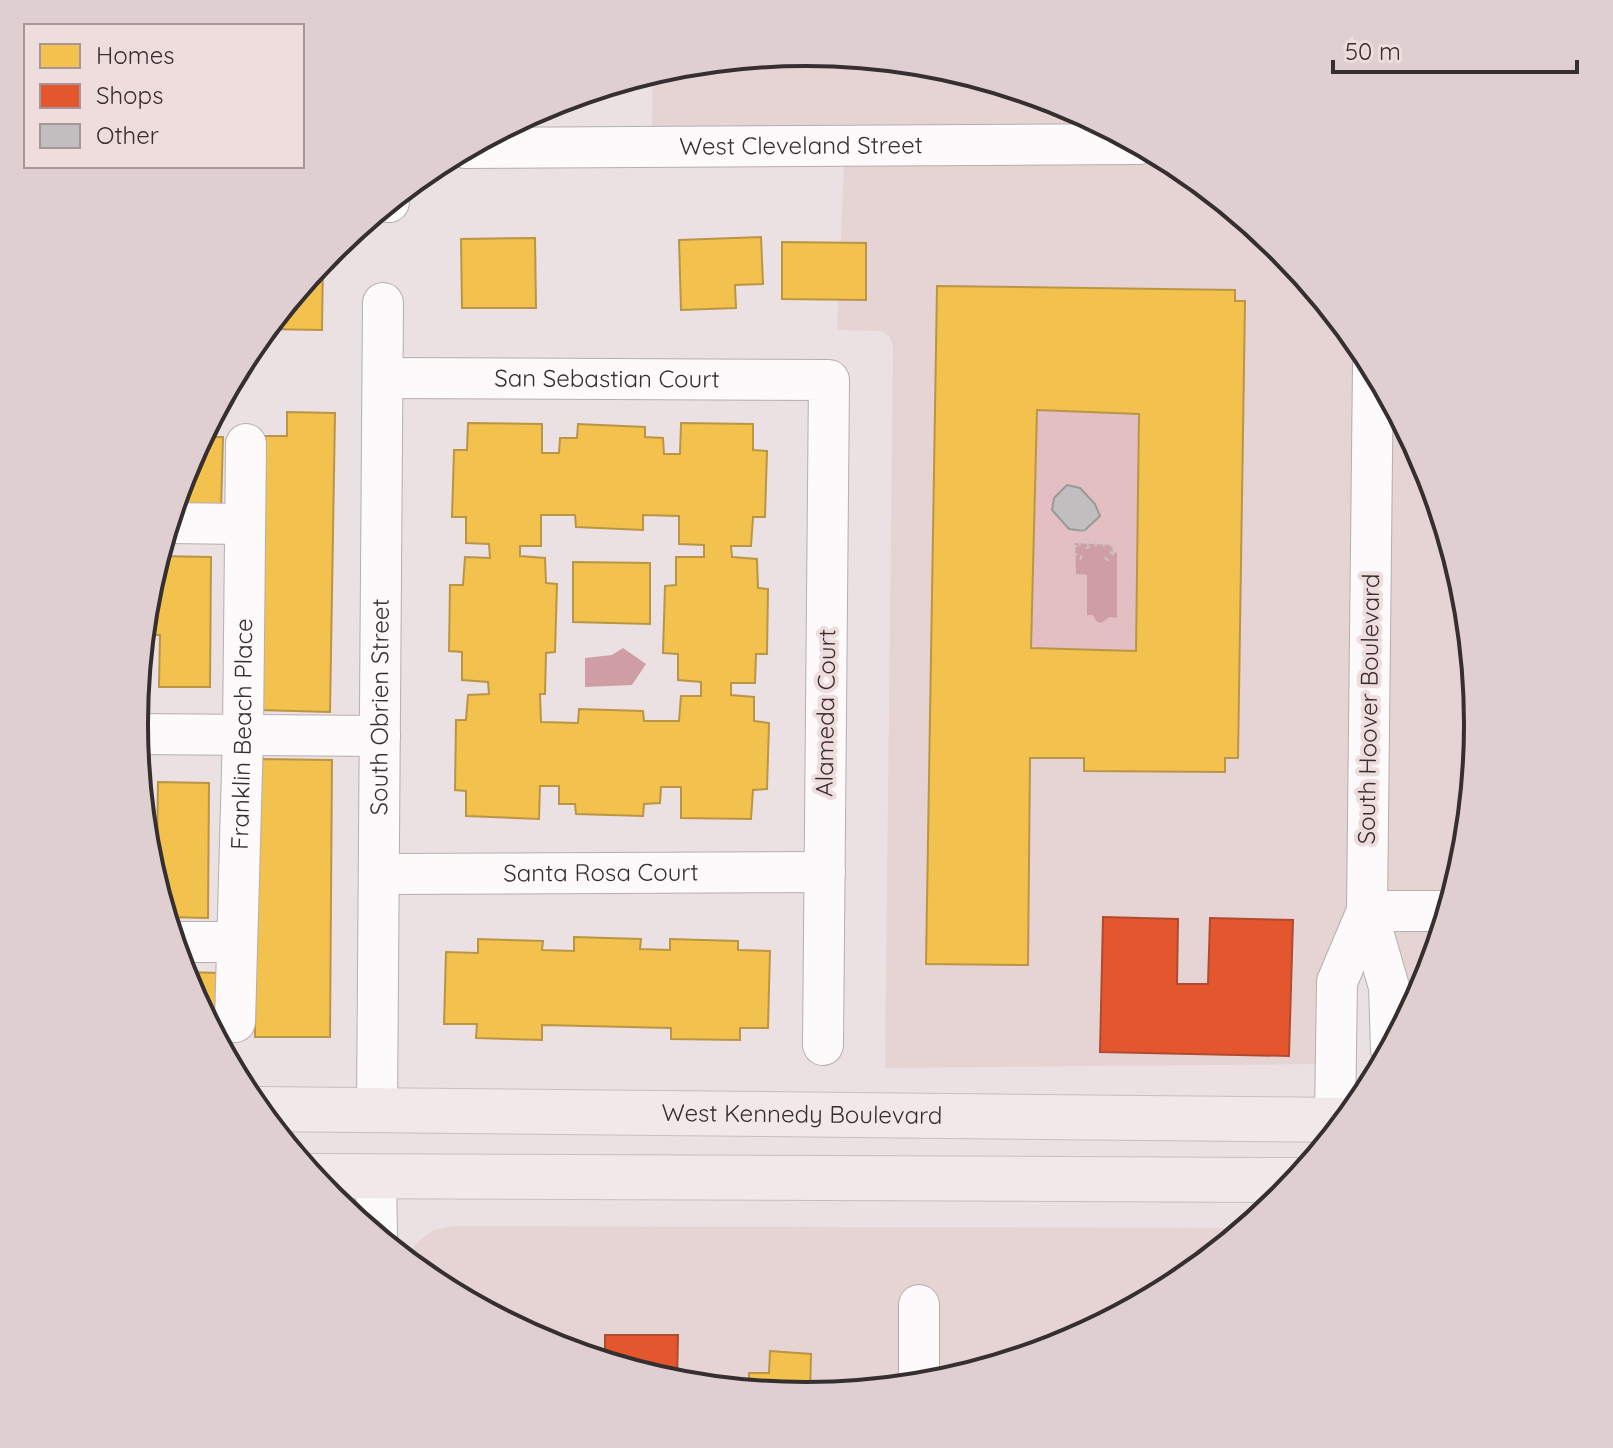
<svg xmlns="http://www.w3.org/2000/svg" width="1613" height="1448" viewBox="0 0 1613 1448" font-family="Quicksand,sans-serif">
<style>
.built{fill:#e6d3d4;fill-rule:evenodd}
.green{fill:#e3bfc3}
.water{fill:#ce9ea4}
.homes{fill:#f2c14e;stroke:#ba9545;stroke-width:2;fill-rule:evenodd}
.shops{fill:#e4572e;stroke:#b04b2f;stroke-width:2}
.building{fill:#c0bebe;stroke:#9a9898;stroke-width:2}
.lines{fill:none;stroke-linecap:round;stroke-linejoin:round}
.minor-casing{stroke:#b6aeaf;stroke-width:42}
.major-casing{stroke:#c4bfc0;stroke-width:46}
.path{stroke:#c7c4c5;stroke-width:5;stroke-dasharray:2 6;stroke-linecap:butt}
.minor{stroke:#fcfafb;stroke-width:40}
.major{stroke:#f0e8e9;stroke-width:44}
.labels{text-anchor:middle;stroke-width:8;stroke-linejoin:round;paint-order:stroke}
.street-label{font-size:24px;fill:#362f30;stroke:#efddde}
.rim{fill:none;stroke:#362f30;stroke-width:4}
</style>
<rect width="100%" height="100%" fill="#ebe1e2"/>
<g class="built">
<polygon points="807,52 938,65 1064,103 1103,124 652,128 653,72 676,65"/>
<path d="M1173,162L1282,249L1357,341L1350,897L1346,898L1349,910L1319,1064L885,1068L893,347L890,337L882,331L837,330L844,165ZM1026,400L1154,414L1136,667L1031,665Z"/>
<polygon points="1390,396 1428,467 1466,593 1478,724 1465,856 1454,892 1384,892"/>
<polygon points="1390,930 1443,930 1427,982 1407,1020"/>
<polygon points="456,1226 1246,1228 1179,1283 1063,1345 937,1383 806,1396 675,1383 549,1345 433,1282 413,1266 413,1248 421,1239 434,1230"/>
</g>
<polygon class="green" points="1037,410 1139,414 1136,651 1031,648"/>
<g class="water">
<polygon points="1075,543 1112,545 1113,552 1117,553 1117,618 1110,617 1101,623 1096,621 1093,615 1087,615 1087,575 1076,574"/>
<polygon points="623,648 646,664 632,685 585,687 585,658 612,655"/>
</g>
<g class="homes">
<polygon points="761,237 763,284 735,285 736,308 681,310 679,240"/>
<polygon points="535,238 536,308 462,308 461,239"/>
<polygon points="782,242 866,243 866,300 782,299"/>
<polygon points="323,259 322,330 265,329"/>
<path d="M937,286L1235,290V301H1245L1238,758H1225V772L1084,771V758H1030L1028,965L926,964ZM1037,410L1139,414L1136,651L1031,648Z"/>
<polygon points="287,412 335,413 330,712 258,710 263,436 287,436"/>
<path d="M468,423L542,424V453H559L560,438H577L578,424L645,427V437L663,438L664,454H680L681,423L753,424V450L767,451L765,517H753L751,546H731L732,557L757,559L758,588L768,589L767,654H756L755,683H731V695L754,697V721L769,723L767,789L753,790L751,819L681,818V787H661L660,803L644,804L643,816L576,814L575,804H559V786H540L539,819L466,816V791L455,790L456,720H466L468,695L489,694L488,682L462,680V652L449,651L450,585H463L465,557L490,558L489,544L466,543V517H452L454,450H467ZM541,515H575L576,527L643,530V515L679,516V544L704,545V557H676V585L665,586L663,653L678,654V680L701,682V696H681L679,721H644L643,711L579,709L578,723L541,722L540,694H545L546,653L555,652L557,584L546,583L545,558L520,556V546H541Z"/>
<polygon points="202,437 223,437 221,510 173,509 186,466"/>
<polygon points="158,556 211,557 210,687 159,687 160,635 143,635 148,592"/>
<polygon points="573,562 650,563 650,624 573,622"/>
<polygon points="256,759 332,760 330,1037 255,1037"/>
<polygon points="158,782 209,783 208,918 166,917 147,850 157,850"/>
<polygon points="574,937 641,939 640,949 670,950 670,939 738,941 738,950 770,951 768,1028 740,1028 740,1040 671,1039 671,1028 542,1025 542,1040 476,1038 477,1024 444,1024 446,952 478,953 478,939 543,941 542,950 574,951"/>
<polygon points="183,972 221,973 221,1037 215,1037"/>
<polygon points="770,1351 811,1354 810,1396 749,1390 749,1373 769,1373"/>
</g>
<g class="shops">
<polygon points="1103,917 1178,919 1177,984 1208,984 1210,918 1293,920 1289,1056 1100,1052"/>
<polygon points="605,1335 678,1335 677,1383 605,1362"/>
</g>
<polygon class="building" points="1067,485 1080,488 1095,504 1100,516 1084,531 1069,529 1052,510 1054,498"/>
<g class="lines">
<g class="minor-casing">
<g id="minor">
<path id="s1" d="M465,148L1139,144"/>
<polyline points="389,201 389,202"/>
<polyline points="1373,366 1367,911 1389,987 1391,1049"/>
<path id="s2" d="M383,378L829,380L823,1045"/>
<polyline points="168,523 244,524"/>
<polyline points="136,734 380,736"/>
<path id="s3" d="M379,874L825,872"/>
<polyline points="1367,911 1449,911"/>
<polyline points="174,942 235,942"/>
<path id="s4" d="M235,1022L243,734L246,444"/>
<path id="s5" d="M377,1109L383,303"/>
<polyline points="1340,1128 1335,1120 1337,982 1367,911"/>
<polyline points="376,1177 377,1236"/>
<polyline points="919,1385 919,1305"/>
</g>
</g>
<g class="major-casing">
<g id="major">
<path id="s6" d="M258,1109L1346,1120"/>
<polyline points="313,1176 1297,1180"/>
</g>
</g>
<g class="path">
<polyline points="1084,531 1089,551"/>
<polyline points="1082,558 1075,556 1075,543 1112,545 1113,552 1117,553"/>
<polyline points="1106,560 1113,552"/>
</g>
<use href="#minor" class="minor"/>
<use href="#major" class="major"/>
</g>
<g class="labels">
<g class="street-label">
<text dy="8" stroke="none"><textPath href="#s1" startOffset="336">West Cleveland Street</textPath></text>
<text dy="8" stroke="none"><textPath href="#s2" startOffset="224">San Sebastian Court</textPath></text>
<text dy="8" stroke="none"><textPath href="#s5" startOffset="402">South Obrien Street</textPath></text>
<text transform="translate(1369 709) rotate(-89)" y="8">South Hoover Boulevard</text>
<text transform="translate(826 713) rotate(-89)" y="8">Alameda Court</text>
<text dy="8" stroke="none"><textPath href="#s4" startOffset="288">Franklin Beach Place</textPath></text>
<text dy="8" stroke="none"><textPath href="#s3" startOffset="222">Santa Rosa Court</textPath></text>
<text dy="8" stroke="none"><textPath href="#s6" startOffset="544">West Kennedy Boulevard</textPath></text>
</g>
</g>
<path d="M0 0H1613V1448H0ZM148 724a658 658 0 1 1 1316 0a658 658 0 1 1-1316 0Z" fill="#e0cfd0" fill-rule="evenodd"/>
<path class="rim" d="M148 724a658 658 0 1 1 1316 0a658 658 0 1 1-1316 0Z"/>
<rect x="24" y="24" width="280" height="144" fill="#efddde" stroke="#a59798" stroke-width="2"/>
<rect x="40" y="44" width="40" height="24" fill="#f2c14e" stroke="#a59798" stroke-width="2"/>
<text x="96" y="64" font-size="24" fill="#362f30">Homes</text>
<rect x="40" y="84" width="40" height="24" fill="#e4572e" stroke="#a59798" stroke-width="2"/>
<text x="96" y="104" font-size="24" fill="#362f30">Shops</text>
<rect x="40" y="124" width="40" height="24" fill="#c0bebe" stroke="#a59798" stroke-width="2"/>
<text x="96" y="144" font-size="24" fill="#362f30">Other</text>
<path d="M1333 60v12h244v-12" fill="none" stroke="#362f30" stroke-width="4"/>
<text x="1345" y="60" font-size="24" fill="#362f30" stroke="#efddde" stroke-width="6" paint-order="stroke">50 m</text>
</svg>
